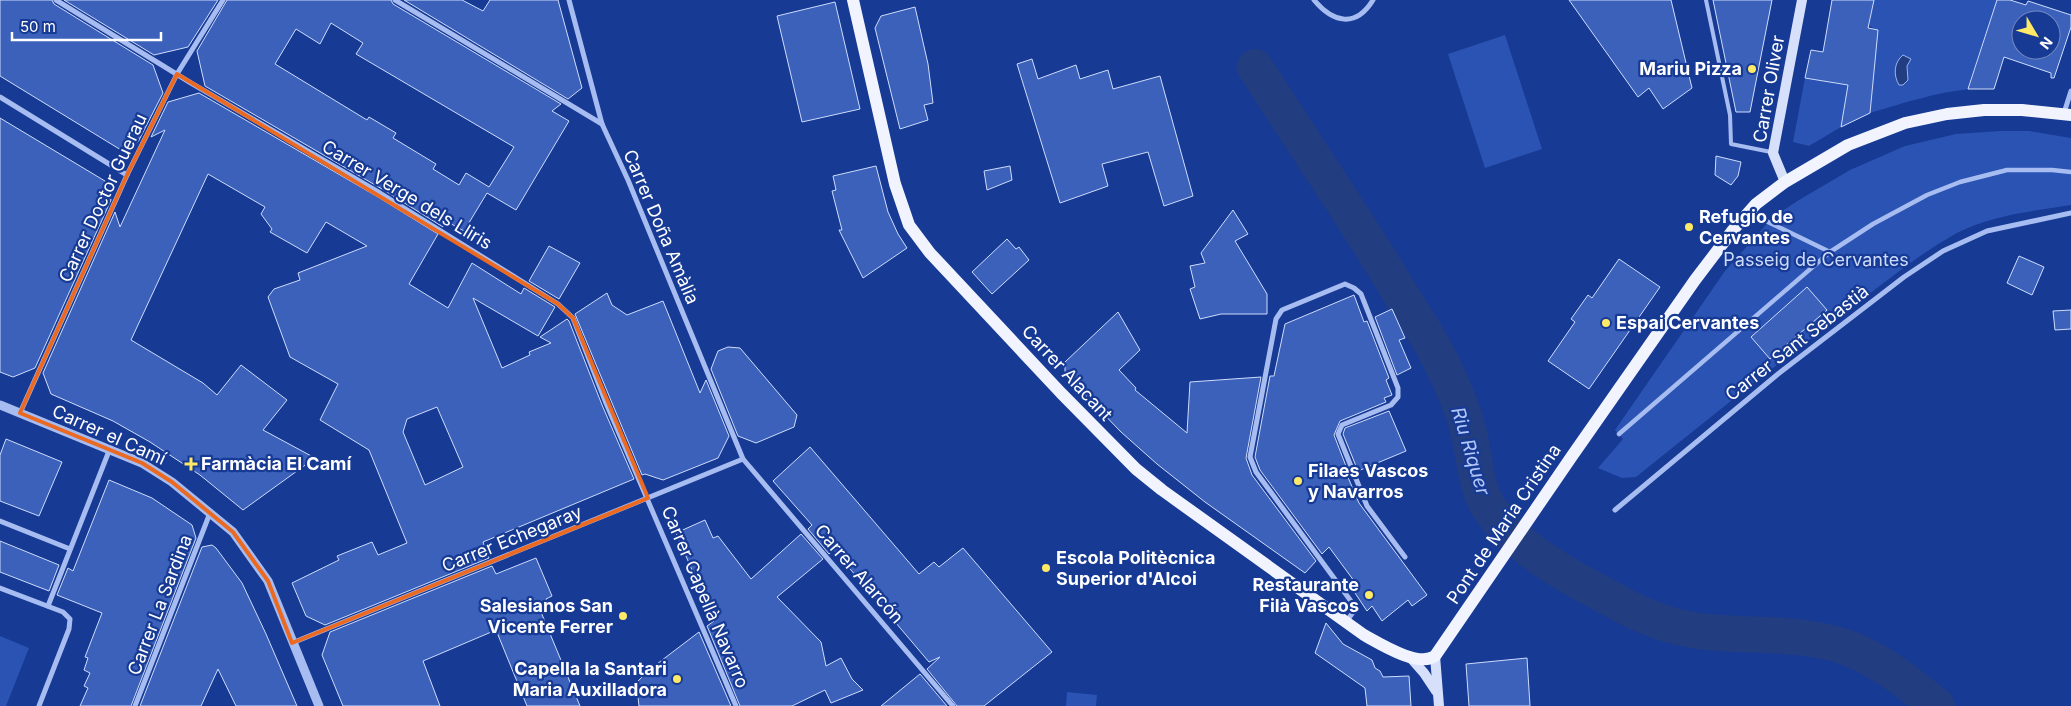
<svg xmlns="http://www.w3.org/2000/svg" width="2071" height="706" viewBox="0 0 2071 706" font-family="Inter,sans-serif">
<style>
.green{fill:#2a53b3}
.water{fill:#233d81;stroke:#9ab6f3}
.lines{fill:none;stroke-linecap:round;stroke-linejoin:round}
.river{stroke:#233d81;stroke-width:36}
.building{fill:#3b61bb;stroke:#cedcfc;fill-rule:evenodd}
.service{stroke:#a7bdf1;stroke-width:4}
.pedestrian{stroke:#a7bdf1;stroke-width:4.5}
.minor{stroke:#a7bdf1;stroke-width:5}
.tertiary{stroke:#a7bdf1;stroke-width:9}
.secondary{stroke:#d6e0fb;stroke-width:10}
.primary{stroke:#f1f4ff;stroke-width:12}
.marked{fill:none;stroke:#ea6a24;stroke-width:4;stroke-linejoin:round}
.poi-dot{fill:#ffea67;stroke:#173a94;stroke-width:2}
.labels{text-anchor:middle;stroke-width:4.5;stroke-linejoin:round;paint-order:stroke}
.poi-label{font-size:18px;font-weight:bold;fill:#fff;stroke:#173a94;text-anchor:start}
.street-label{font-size:18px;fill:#fff;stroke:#173a94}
.park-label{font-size:18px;fill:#cedcfc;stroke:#173a94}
.water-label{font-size:19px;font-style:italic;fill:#b4c8f8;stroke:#173a94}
</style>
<rect width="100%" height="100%" fill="#173a94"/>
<g class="green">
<path d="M1874,0H1997L1969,84L1972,89C1936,92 1904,103 1870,113L1875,60L1854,56L1874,29L1869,25Z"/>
<polygon points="1505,35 1542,149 1485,168 1448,54"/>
<polygon points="1805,78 1849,84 1841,127 1809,146 1793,142"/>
<path d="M2000,131H2029L2071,138V205C2033,211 1992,215 1957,233C1917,255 1882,285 1845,312C1775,366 1705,421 1636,477L1622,478L1598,468L1623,439L1615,430L1725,271L1773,217L1799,200L1850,170L1905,146L1956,134Z"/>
<polygon points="0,636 29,648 6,706 0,706"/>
<polygon points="1067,692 1097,695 1096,706 1066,706"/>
</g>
<path class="water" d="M1903,55L1911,59L1907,66L1908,80L1903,85H1899C1893,75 1894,62 1903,55Z"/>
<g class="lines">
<path class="river" d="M1255,67C1302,141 1352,213 1397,288C1411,311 1427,334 1439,358C1451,381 1462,407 1469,433C1474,455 1476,488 1488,506C1515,549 1573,579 1617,602C1645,618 1675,629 1708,632C1756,637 1807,631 1853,650C1884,663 1911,685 1937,706"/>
</g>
<g class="building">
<polygon points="0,0 52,0 54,4 153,65 163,93 138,142 121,150 0,76"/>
<polygon points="64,0 218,0 188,47 154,55"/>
<path d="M227,0H391L393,4L561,104L552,111L569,121L516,210L487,193L464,231L446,221L443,227L382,189L205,86L197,51ZM331,23L363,43L356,54L514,147L489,187L466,173L459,185L433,169L436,164L393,138L396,133L369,117L367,120L275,64L296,29L320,44Z"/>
<polygon points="404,0 462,0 483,11 490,0 558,0 582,88 568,99"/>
<polygon points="1569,0 1671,0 1692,88 1663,109 1649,88 1638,97"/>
<polygon points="1713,0 1772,0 1750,112 1736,112"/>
<polygon points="1832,0 1874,0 1868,28 1878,30 1870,113 1841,127 1848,85 1805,78 1811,50 1823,52"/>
<path d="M1997,0H2010L2026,5L2028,1L2071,15V27L2054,78H2051V73L2004,57L1994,89H1968ZM2021,20H2051V50H2021Z"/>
<polygon points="835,2 860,109 802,122 777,16"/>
<polygon points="915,7 928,64 933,103 924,105 928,120 900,129 875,28 881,16"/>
<polygon points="1032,59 1038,79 1076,65 1080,79 1108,70 1113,89 1160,76 1193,196 1164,206 1148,152 1102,164 1108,186 1060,203 1017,64"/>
<path d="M199,93L378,197L438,234L409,284L448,308L472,263L521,294L524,288L555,307L538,336L473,298L502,368L530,355L529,352L551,343L540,337L567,319L569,321L602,405L634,479L483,542L489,558L325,625L306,616L292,583L339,560L337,556L372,542L378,555L407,543L369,450L320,420L338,384L290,357L268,297L274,289L300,280L298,273L367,246L326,222L307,253L270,232L272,229L261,214L265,207L208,174L131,340L203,383L217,395L241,365L287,400L263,430L315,458L243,510L200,475L150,442L113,421L51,394L43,373L115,212L120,227L165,130L151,137L168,102ZM437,407L463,467L425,485L403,432L407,419Z"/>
<polygon points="0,118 105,181 111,200 35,368 13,377 0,372"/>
<polygon points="1716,156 1741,162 1738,176 1731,185 1715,175"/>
<polygon points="876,166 888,212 898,234 907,248 863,278 839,230 842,230 832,191 836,190 833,176"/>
<polygon points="1010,166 1012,180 987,190 984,171"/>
<polygon points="1233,210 1248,234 1235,241 1267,294 1267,314 1221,314 1200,319 1190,289 1195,287 1190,266 1205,263 1201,253"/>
<polygon points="1007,239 1016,249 1019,247 1029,260 992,294 972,272"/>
<polygon points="549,246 580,263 559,299 529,281"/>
<polygon points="2019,256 2044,267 2032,295 2007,283"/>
<polygon points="1619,259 1660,287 1589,389 1548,361 1575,322 1571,319 1588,295 1592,298"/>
<polygon points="1807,287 1827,310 1770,359 1751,337"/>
<polygon points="607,293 612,305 627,315 663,301 700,393 706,380 729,436 718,458 663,480 645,474 642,475 575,314"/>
<polygon points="1354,295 1364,322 1367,321 1389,378 1386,380 1392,395 1384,398 1386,402 1340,421 1334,435 1349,474 1347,475 1359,503 1427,595 1412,606 1408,600 1382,621 1372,606 1367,611 1355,593 1360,589 1329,547 1322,554 1260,470 1255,457 1270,376 1274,376 1285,324"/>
<polygon points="1392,309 1405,338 1399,340 1411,368 1397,375 1375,317"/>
<polygon points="2071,310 2071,329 2055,330 2053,311"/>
<polygon points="1118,312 1140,350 1119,370 1136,388 1135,390 1187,433 1190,382 1261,377 1246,458 1252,475 1316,561 1305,573 1205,502 1157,464 1121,432 1065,374 1065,362"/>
<polygon points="728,347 740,348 797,415 794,427 756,443 738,436 711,369 718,351"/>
<polygon points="1389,411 1406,451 1358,471 1343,434 1345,428"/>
<polygon points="6,439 62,462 39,516 0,501 0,455"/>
<polygon points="810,447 919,574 934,562 939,567 963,548 1052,652 984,706 957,706 927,669 940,657 929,662 834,550 829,554 808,529 812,525 773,481"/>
<polygon points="109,480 152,498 192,525 196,538 131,706 80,706 88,688 84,686 90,673 84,670 88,658 85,657 102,613 57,595 68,568 73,571"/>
<polygon points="705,520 713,538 718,536 751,579 801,534 823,559 777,597 821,642 826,666 841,658 852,679 863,690 831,703 825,690 792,706 740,706 707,626 714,621 676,533"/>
<polygon points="0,541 59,565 49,591 0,572"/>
<polygon points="212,545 216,548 242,583 266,634 297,706 236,706 218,669 201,706 140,706 202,547"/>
<polygon points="536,558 552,596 546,599 549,609 541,612 580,706 527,706 496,630 423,661 440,706 343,706 322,655 330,632 492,566 496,574"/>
<polygon points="1326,623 1343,644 1372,660 1375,668 1380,671 1383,677 1409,676 1411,706 1367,706 1365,688 1315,653"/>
<polygon points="699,632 731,706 639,706 638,697 631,688 649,670"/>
<polygon points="1527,658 1530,706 1469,706 1466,664"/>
<polygon points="920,674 947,706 881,706"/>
</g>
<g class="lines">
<polyline class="service" points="1706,0 1730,115 1731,144 1771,152"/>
<g class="pedestrian">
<polyline points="1751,211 1768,222 1830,252"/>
<polyline points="1619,434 1830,252 1873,224 1927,195 1960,182 2007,170 2052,170 2071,172"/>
</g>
<g class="minor">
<polyline points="56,0 191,83 380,193 558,304 573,318 606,403 736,706"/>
<polyline points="395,0 602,124"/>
<polyline points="569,0 602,124 628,180 743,459 953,706"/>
<path d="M1314,0C1333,23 1356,28 1373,0"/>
<polyline points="0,97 127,175"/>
<polyline points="2064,113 2071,91"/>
<polyline points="20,413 127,175 177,74 223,0"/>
<polyline points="1615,510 1778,374 1904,277 1943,251 1987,231 2071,213"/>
<polyline points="0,521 70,549"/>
<polyline points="0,588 63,612 70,619 69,629 39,706"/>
<polyline points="48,606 109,451"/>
<polyline points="1346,622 1356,608 1256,472 1250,457 1276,319 1282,310 1345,284 1354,288 1361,294 1398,388 1398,397 1391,405 1342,425 1338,434 1367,506 1405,557"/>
<polyline points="292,643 743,459"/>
<polyline points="135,706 210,513"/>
</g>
<polyline class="tertiary" points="0,405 142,463 172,482 233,532 268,581 319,706"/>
<g class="secondary">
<polyline points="1785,182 1773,153 1802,0"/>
<polyline points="1409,656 1424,673 1436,691"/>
<polyline points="1435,656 1439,706"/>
</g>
<path class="primary" d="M853,0L895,184L909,225L930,253L1061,393L1136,469L1162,490L1364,635C1379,643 1418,668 1435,656L1572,456L1695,280L1733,230L1756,204L1785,182L1848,145L1905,123L1947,114L1984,110H2022L2071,115"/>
</g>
<path class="marked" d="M177,74L558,304L573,318L648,498L292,643L268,581L233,532L172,482L142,463L20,413L127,175Z"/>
<g class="poi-dot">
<circle cx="1752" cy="69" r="5"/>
<circle cx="1689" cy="227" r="5"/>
<circle cx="1606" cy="323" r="5"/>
<path d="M188.5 456.5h5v5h5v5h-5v5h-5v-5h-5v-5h5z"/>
<circle cx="1298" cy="481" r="5"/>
<circle cx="1046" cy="568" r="5"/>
<circle cx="1369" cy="595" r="5"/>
<circle cx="623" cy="616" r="5"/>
<circle cx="677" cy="679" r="5"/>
</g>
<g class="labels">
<g class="poi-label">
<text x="1742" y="75" text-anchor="end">Mariu Pizza</text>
<text x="1699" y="223">Refugio de<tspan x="1699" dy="21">Cervantes</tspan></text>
<text x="1616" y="329">Espai Cervantes</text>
<text x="201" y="470">Farmàcia El Camí</text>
<text x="1308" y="477">Filaes Vascos<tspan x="1308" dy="21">y Navarros</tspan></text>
<text x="1056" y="564">Escola Politècnica<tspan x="1056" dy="21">Superior d'Alcoi</tspan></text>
<text x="1359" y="591" text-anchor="end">Restaurante<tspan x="1359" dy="21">Filà Vascos</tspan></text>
<text x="613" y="612" text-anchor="end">Salesianos San<tspan x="613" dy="21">Vicente Ferrer</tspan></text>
<text x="667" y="675" text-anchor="end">Capella la Santari<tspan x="667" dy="21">Maria Auxilladora</tspan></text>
</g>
<g class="street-label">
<text transform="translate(1769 89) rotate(-80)" y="6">Carrer Oliver</text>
<text transform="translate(407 195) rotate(31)" y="6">Carrer Verge dels Lliris</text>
<text transform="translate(103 198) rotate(-65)" y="6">Carrer Doctor Guerau</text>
<text transform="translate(661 227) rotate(67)" y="6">Carrer Doña Amàlia</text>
<text transform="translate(1797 343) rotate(-38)" y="6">Carrer Sant Sebastià</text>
<text transform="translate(1067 373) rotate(47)" y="6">Carrer Alacant</text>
<text transform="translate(109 435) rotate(24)" y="6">Carrer el Camí</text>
<text transform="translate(1504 524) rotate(-56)" y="6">Pont de Maria Cristina</text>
<text transform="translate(512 539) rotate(-22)" y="6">Carrer Echegaray</text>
<text transform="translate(859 574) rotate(49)" y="6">Carrer Alarcón</text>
<text transform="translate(705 597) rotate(67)" y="6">Carrer Capellà Navarro</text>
<text transform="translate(160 605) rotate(-69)" y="6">Carrer La Sardina</text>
</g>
<g class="park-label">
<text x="1816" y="266">Passeig de Cervantes</text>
</g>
<g class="water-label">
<text transform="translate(1471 451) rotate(73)" y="7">Riu Riquer</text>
</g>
</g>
<g transform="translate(2036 35) rotate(128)"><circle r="24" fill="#173a94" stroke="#7489bf"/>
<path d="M0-4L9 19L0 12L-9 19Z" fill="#ffea67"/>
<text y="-8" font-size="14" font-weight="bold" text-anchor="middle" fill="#ffffff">N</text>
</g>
<path d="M12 32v8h149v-8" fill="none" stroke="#ffffff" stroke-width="2.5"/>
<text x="20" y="32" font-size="15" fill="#ffffff" stroke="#173a94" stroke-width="4" paint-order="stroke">50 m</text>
</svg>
